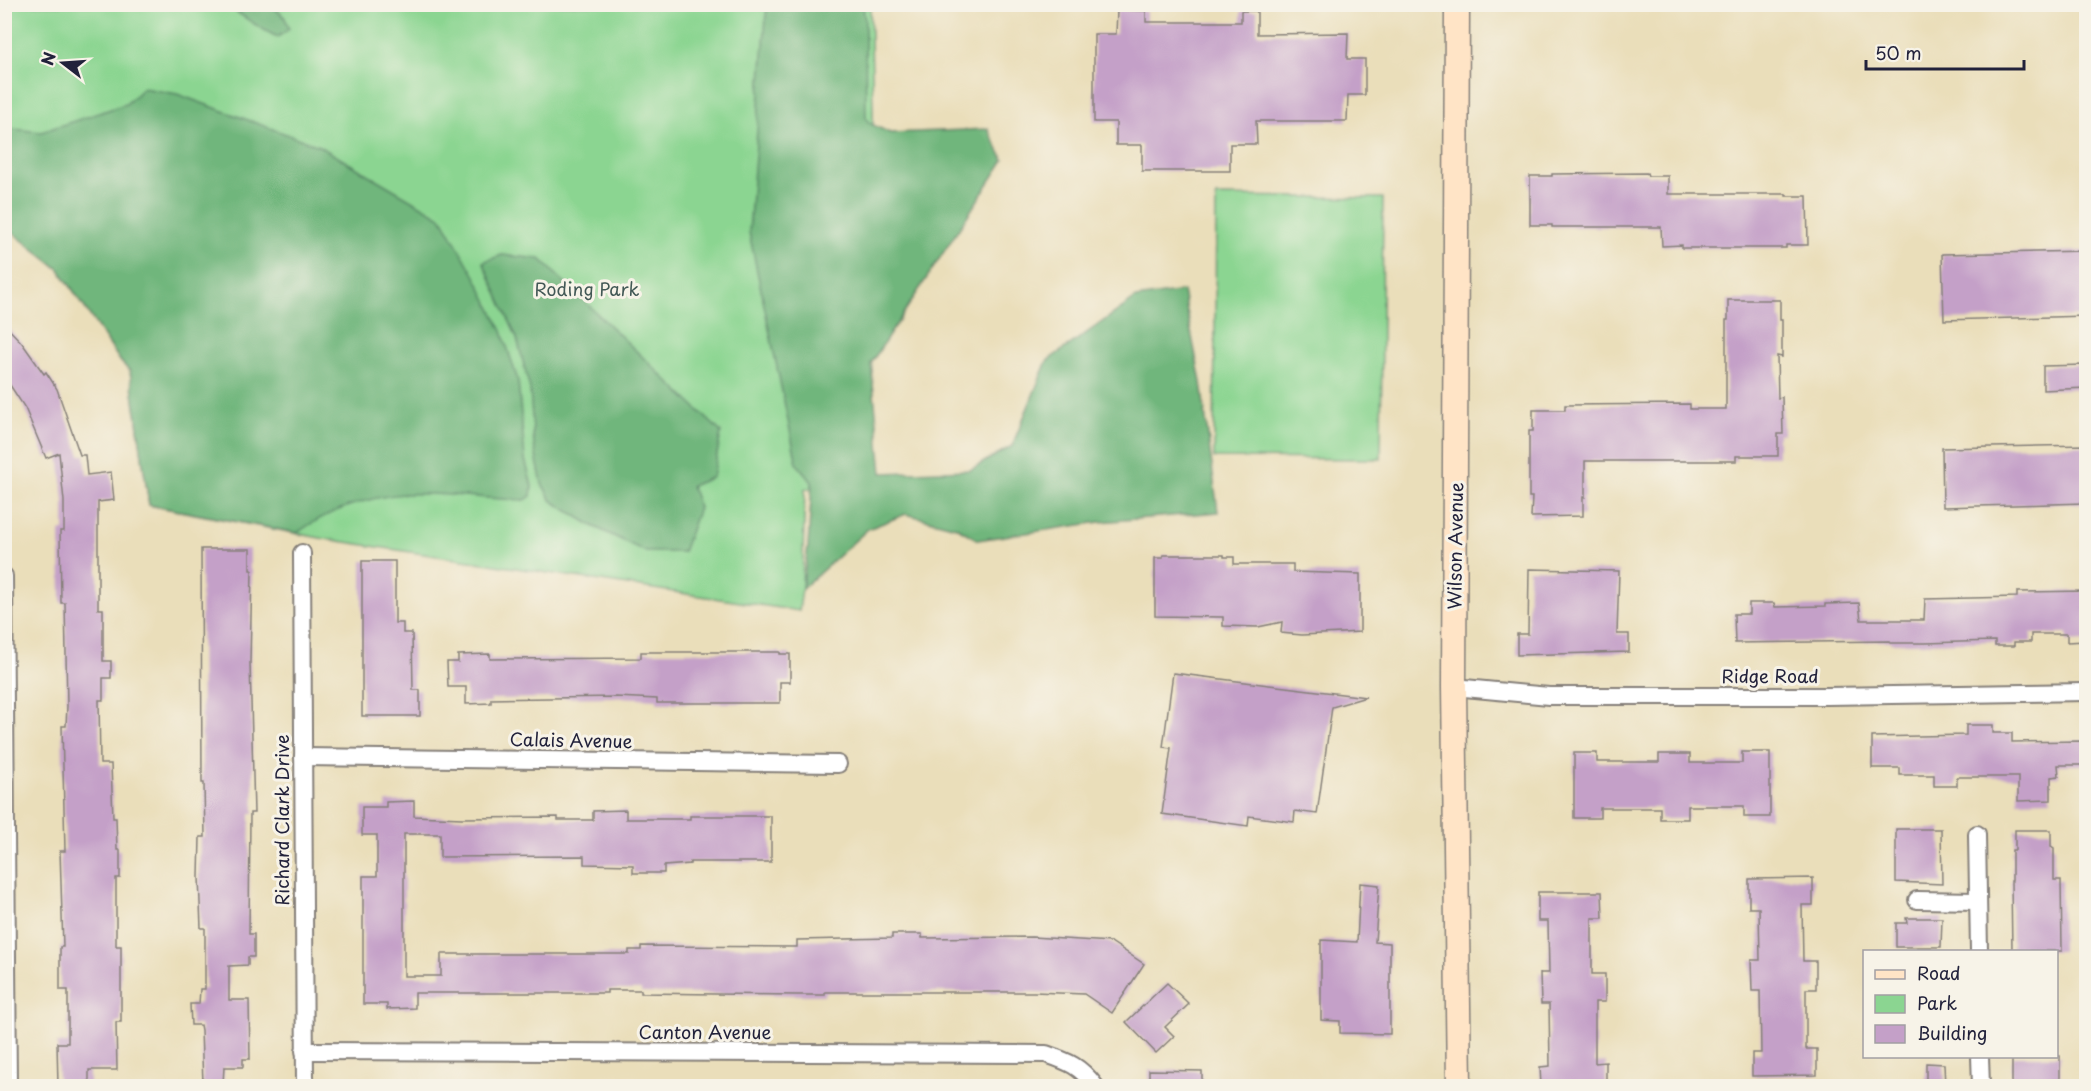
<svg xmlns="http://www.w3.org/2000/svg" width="2091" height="1091" viewBox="0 0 2091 1091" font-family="'Playpen Sans',sans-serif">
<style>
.green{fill:#8bd591;stroke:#567c66;stroke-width:1.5}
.forest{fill:#70b67b;stroke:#496c5b;stroke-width:1.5}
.building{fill:#c4a0c8}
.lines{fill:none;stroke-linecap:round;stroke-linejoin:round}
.minor-casing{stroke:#86807a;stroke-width:20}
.secondary-casing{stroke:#86807a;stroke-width:27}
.minor{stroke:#fff;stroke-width:16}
.secondary{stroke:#ffe4c6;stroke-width:24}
.labels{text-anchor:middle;stroke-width:6;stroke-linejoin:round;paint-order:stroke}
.park-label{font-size:18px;fill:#425855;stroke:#f7f3e8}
.street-label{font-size:18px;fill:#22223b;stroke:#f7f3e8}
</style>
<rect width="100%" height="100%" fill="#f7f3e8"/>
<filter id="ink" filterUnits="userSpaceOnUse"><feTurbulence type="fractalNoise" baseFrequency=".0167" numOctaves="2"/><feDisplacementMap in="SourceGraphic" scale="12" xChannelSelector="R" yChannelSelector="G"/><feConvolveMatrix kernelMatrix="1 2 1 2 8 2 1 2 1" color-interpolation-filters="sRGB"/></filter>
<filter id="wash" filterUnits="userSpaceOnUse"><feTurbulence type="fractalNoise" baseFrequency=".008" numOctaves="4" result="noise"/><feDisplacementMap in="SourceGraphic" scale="24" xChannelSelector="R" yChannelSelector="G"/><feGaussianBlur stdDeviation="1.35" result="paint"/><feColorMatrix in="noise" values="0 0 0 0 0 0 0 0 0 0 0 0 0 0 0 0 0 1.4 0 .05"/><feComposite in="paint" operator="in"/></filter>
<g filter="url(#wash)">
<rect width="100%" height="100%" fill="#eadeba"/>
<g class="green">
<polygon points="4,5 870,5 873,108 871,491 805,489 802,589 799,611 325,539 149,505 130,371 121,362 59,269 5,226"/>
<polygon points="1216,196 1383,198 1381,459 1214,458"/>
</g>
<g class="forest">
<path d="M225,5H272L285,18L289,29L278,37C259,29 243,15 225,5Z"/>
<polygon points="767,5 863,5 865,21 866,118 869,123 890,133 988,129 1004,160 871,363 882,473 970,470 1012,446 1047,361 1136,298 1183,291 1201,382 1218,512 1100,522 978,540 956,527 906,514 868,529 802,589 808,546 812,482 797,464 749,232"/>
<path d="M143,88L177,94L319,146L441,217L476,278L502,331L518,381L525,459L532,486L531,496L525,500C485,499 444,492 404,494C367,497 327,511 297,533L149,505L130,371L121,362L59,269L4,226L5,128L41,132L126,104Z"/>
<polygon points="502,255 540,259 721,432 713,477 691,486 699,508 683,552 646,552 591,525 552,501 542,484 534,446 530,389 517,338 483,262"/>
</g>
<g id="blocks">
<g class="building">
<polygon points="1117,10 1146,11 1146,22 1241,22 1241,11 1257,11 1257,34 1348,33 1347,59 1365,59 1365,95 1348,95 1347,121 1256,121 1257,144 1230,144 1230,171 1142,171 1142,145 1116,145 1116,122 1094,122 1094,34 1116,34"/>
<polygon points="1647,173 1648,176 1668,176 1668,194 1786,194 1786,196 1807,196 1808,245 1786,245 1786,248 1682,248 1682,245 1662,246 1661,227 1552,227 1552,225 1530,225 1530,176 1552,176 1552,174"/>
<polygon points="2086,251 2086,316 1944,320 1942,254"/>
<polygon points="1728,300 1780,300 1780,320 1782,320 1782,357 1777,356 1778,398 1782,397 1783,434 1778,434 1778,456 1736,456 1736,461 1585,461 1585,497 1583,497 1583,516 1531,517 1532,497 1529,497 1529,431 1533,431 1533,410 1565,410 1565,405 1690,404 1690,409 1726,409 1726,320 1728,320"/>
<polygon points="4,324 22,343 44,374 46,372 57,389 80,455 85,455 87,475 111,472 114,500 98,502 98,609 103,609 103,661 111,661 111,678 103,678 103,700 99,700 100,764 111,764 113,818 116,818 117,850 120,850 120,878 116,878 116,946 121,946 121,1022 116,1022 117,1070 89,1070 89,1086 58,1086 57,1043 68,1043 68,990 60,990 60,947 63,947 60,851 65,851 62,726 66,726 67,706 65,603 61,603 60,531 64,531 64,501 59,453 46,458 25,408 4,376"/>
<polygon points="2086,365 2086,388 2043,390 2043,366"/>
<polygon points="2086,445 2086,503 1943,507 1942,448"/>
<polygon points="201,549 250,549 250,570 252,570 250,663 254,813 250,813 249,934 254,934 254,957 248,957 248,965 229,966 229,1000 249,1000 250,1059 243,1059 243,1067 224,1067 223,1084 203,1084 201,1030 200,1025 191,1025 190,1004 199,1004 200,989 205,989 205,928 201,928 199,877 200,837 205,837 204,783 202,783"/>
<polygon points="1163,555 1224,555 1224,557 1234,557 1234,564 1293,564 1293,572 1360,574 1360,632 1302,635 1281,633 1282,622 1258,627 1223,626 1223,617 1155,616 1155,558 1163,558"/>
<polygon points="362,561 395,561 395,623 403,623 403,633 412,633 413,690 420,690 420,716 362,716"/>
<polygon points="1529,569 1619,571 1617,634 1629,634 1629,652 1517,655 1517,634 1528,634"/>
<polygon points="2086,591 2086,641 2067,642 2067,634 2031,634 2031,642 2014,642 2014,646 1995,646 1995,641 1925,643 1890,643 1890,641 1735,643 1734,614 1749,614 1749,603 1774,603 1775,607 1825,606 1825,604 1859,603 1861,620 1924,620 1925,599 2017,597 2017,592"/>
<polygon points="641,652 780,652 780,654 790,654 790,682 780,682 780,703 657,703 657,699 616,697 491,699 491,703 466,704 466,687 448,687 447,662 458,662 458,655 490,654 490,659 641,658"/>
<polygon points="1173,673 1366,697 1332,707 1317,814 1295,811 1294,822 1249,816 1248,826 1162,814 1171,748 1163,747"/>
<polygon points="1966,725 1993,725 1993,733 2012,733 2012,742 2086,741 2086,765 2058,765 2059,776 2051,777 2051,800 2018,801 2018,777 1957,777 1957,786 1934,786 1934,775 1900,775 1900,768 1872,768 1872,737 1966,735"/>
<polygon points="1742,752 1770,752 1770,817 1744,817 1744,806 1688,806 1688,819 1660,819 1660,808 1600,808 1600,818 1574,818 1574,753 1597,753 1597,762 1659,762 1659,754 1690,754 1690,763 1742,763"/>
<polygon points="414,801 414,816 462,818 558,817 558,820 593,820 593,811 626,810 626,819 690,819 690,816 771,816 771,862 690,862 690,864 664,866 664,873 633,873 633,865 584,864 584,856 440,857 440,834 404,834 404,976 441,976 441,954 629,954 629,950 641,950 641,946 797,947 797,940 892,938 892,934 922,934 922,938 1032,937 1111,942 1144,964 1112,1013 1084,994 1034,992 825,992 825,995 797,995 641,993 641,990 607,990 607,993 415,993 415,1008 387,1009 387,1004 363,1004 363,876 377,876 377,835 362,835 362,807 386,807 386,802"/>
<polygon points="1896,829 1941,829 1942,884 1896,882"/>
<polygon points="2015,830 2051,830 2051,846 2054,848 2054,880 2061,880 2062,951 2012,951 2011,881 2012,881 2012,850 2015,850"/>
<polygon points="1813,878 1813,905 1802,905 1803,961 1816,961 1816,989 1806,989 1806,1049 1817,1049 1817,1075 1752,1076 1752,1053 1761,1053 1760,991 1752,991 1751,960 1760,960 1759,908 1749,908 1749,879"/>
<polygon points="1360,883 1379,885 1375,942 1390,943 1390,1034 1340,1033 1340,1021 1321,1020 1321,940 1357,942"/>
<polygon points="1538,892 1602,892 1603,918 1592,918 1592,974 1605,974 1605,1002 1595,1002 1595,1063 1606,1062 1606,1086 1541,1086 1540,1067 1550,1066 1549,1004 1541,1004 1540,973 1549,973 1548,921 1538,921"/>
<polygon points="1906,918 1942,918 1941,947 1896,947 1896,923 1907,923"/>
<polygon points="1167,983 1189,1004 1165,1027 1174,1036 1156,1053 1126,1022"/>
<rect x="2012" y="1056" width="48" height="30"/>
<polygon points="1926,1063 1944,1064 1945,1086 1926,1086"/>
<polygon points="1149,1070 1202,1071 1202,1086 1149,1086"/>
</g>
</g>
</g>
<g filter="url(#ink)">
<use href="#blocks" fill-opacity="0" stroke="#86807a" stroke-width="1.5"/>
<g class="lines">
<g class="minor-casing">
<g id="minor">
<polyline points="302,553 305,1086"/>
<polyline points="4,576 8,1086"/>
<polyline points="1454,687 1549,696 1827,696 2086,692"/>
<polyline points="303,757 838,764"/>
<polyline points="1977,834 1979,952"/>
<polyline points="1917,900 1978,901"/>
<path d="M304,1051L1046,1054C1069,1062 1080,1066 1095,1086"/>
<polyline points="1980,1056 1981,1086"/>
</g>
</g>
<g class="secondary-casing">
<polyline id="secondary" points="1457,4 1454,687 1459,1086"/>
</g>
<use href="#minor" class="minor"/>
<use href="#secondary" class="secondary"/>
</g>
</g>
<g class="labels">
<g class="park-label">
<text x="587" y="296">Roding Park</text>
</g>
<g class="street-label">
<text transform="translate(1456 546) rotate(-89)" y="6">Wilson Avenue</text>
<text x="1770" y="683">Ridge Road</text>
<text transform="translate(571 741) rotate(1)" y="6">Calais Avenue</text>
<text transform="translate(283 820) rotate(-90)" y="6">Richard Clark Drive</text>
<text x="705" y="1039">Canton Avenue</text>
</g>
</g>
<rect width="2091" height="1091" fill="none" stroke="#f7f3e8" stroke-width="24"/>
<rect x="1863" y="950" width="195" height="108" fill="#f7f3e8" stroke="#a29fa3" stroke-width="1.5"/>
<rect x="1875" y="970" width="30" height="9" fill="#ffe4c6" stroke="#a29fa3" stroke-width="1.5"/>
<text x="1917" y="980" font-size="18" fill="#22223b">Road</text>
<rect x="1875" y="995" width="30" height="18" fill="#8bd591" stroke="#a29fa3" stroke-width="1.5"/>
<text x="1917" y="1010" font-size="18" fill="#22223b">Park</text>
<rect x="1875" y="1025" width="30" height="18" fill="#c4a0c8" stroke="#a29fa3" stroke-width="1.5"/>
<text x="1917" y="1040" font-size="18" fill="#22223b">Building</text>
<g transform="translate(63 63) rotate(287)" stroke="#f7f3e8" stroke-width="4.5" paint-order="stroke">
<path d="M0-4.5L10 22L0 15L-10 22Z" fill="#22223b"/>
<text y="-9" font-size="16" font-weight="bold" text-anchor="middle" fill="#22223b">N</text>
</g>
<path d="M1866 60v9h158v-9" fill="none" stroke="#22223b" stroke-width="3"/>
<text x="1875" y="60" font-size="18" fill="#22223b" stroke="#f7f3e8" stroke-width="4.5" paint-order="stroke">50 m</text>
</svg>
